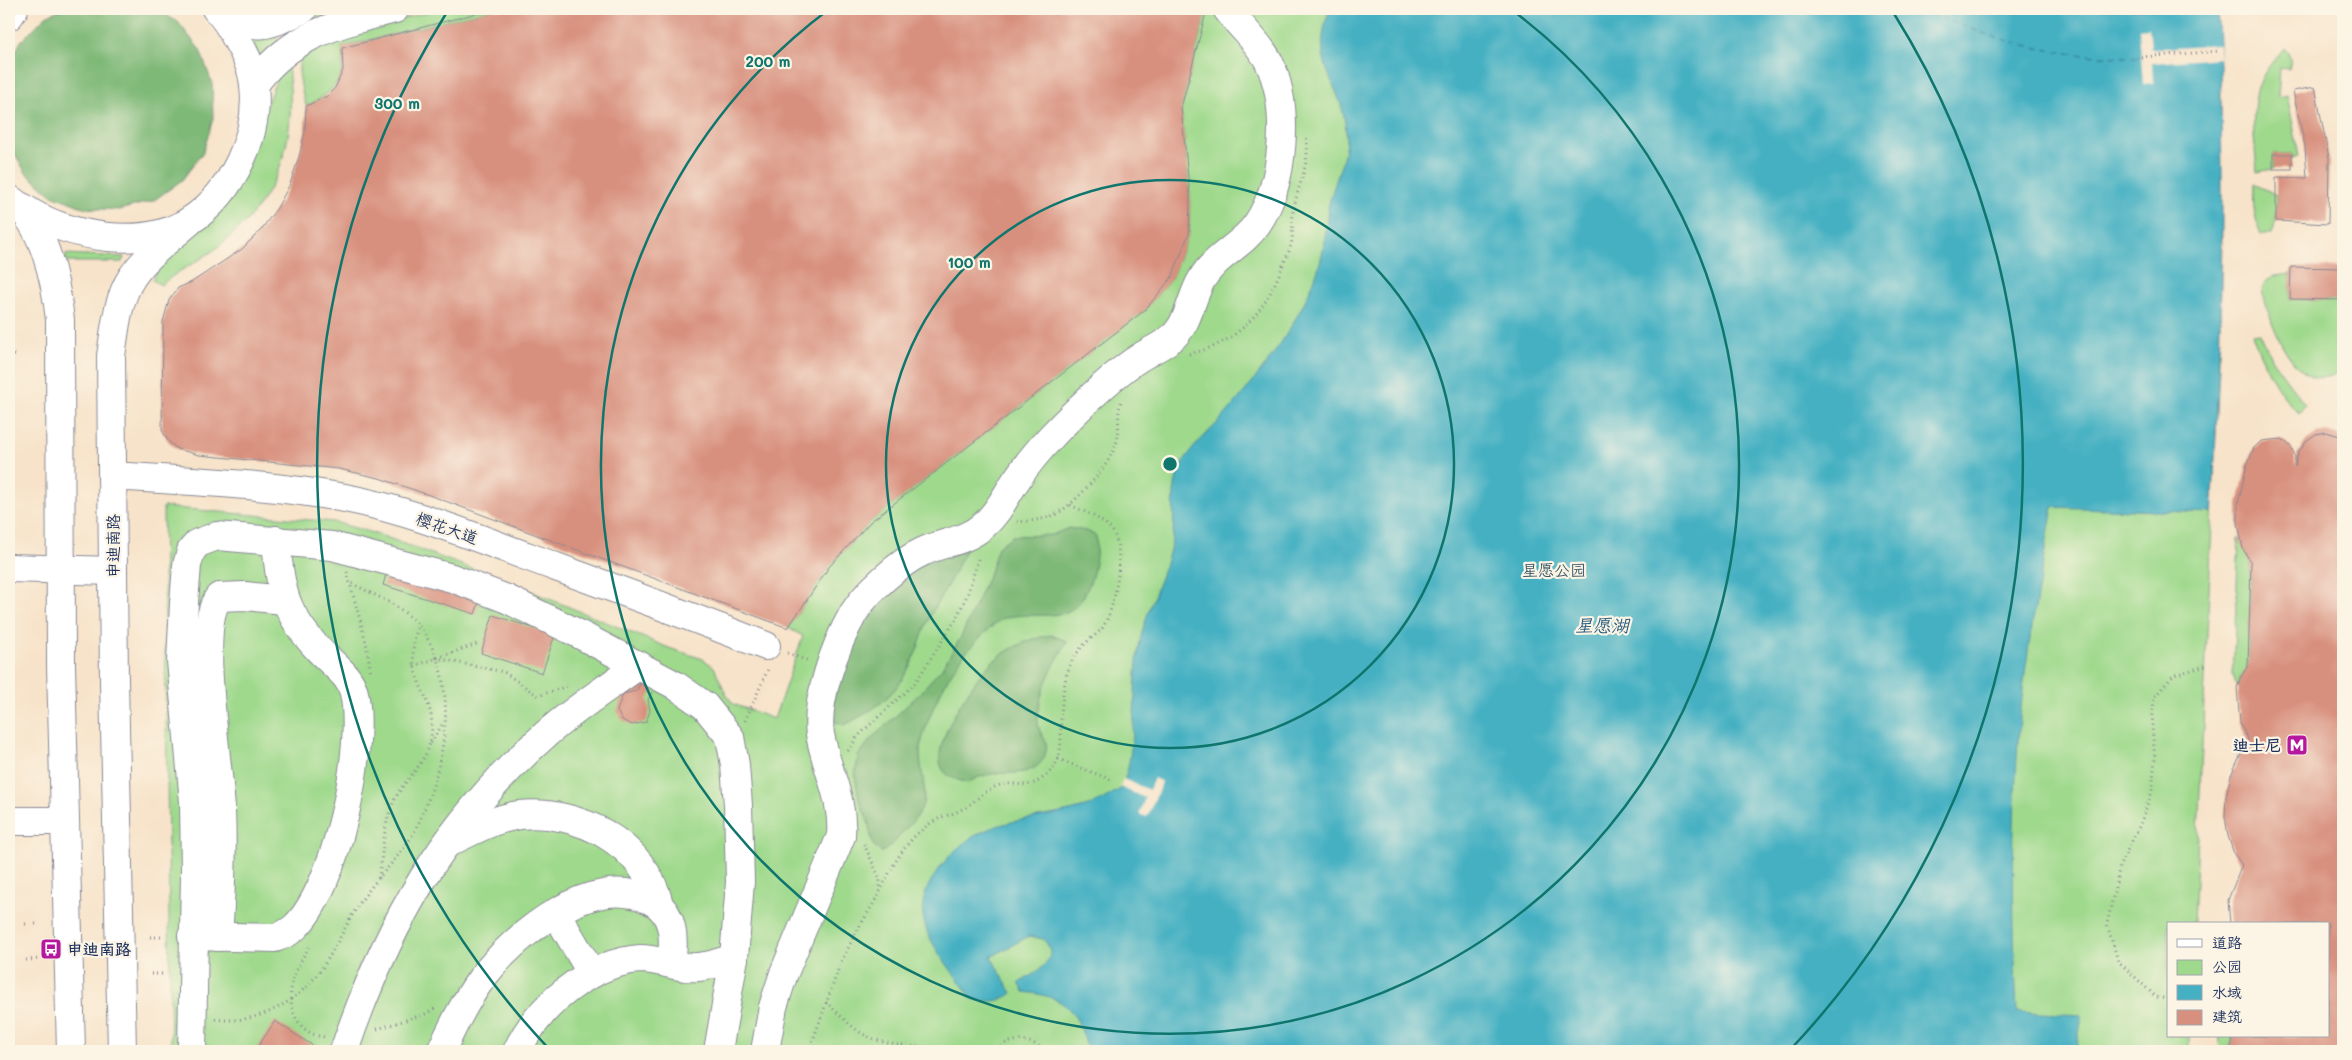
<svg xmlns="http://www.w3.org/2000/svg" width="2352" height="1060" viewBox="0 0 2352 1060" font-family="Mali,'LXGW WenKai TC',sans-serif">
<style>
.green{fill:#9fd98c;stroke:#5d8475}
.forest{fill:#7fb978;stroke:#4d746b}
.water{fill:#44b0c2;stroke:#307090}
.pier{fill:#f7e3c9}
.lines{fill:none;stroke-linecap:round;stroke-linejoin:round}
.ferry{stroke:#295c81;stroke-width:1;stroke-dasharray:6 5;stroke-linecap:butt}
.building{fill:#d8907e}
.minor-casing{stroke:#898994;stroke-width:30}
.path{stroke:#898994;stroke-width:3;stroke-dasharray:1 4;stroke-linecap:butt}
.minor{stroke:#fff;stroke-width:28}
.ring{fill:none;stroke:#0f766e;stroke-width:2.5}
.labels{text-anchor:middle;stroke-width:4.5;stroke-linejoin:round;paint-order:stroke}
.street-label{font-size:16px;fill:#1b2f5e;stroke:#fcf5e5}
.park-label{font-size:16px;fill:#3c5a6a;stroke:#fcf5e5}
.poi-label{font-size:16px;font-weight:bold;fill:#1b2f5e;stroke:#fcf5e5;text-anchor:end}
.water-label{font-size:18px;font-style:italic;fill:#295c81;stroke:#fcf5e5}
.centre{fill:#0f766e;stroke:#fcf5e5;stroke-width:2.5}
.ring-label{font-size:15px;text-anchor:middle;font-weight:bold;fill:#0f766e;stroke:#fcf5e5;stroke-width:4.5;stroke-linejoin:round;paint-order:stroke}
</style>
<rect width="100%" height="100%" fill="#fcf5e5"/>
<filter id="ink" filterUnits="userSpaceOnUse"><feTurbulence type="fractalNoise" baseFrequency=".02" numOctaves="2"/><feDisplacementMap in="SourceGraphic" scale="10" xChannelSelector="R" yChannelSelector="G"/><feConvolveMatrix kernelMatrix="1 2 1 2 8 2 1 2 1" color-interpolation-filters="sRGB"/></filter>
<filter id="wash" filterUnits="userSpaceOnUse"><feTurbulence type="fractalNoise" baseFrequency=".0096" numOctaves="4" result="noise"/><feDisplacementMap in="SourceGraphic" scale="20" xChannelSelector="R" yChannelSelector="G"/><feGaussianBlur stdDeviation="1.12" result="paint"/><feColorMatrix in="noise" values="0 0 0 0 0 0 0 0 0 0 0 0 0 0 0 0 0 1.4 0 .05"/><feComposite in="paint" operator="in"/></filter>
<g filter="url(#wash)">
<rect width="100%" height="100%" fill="#f7e3c9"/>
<g class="green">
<polygon points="322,9 357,9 290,37 287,30"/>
<path d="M440,9H493L342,47C345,81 335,92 306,106C302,90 295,68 302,52L373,26Z"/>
<polygon points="1207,9 2217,9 2221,94 2222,243 2219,368 2194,924 2168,924 2168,1036 2189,1036 2189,1051 171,1051 163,507 334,522 380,535 513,584 669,648 703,659 714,667 725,692 733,704 774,719 803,636 788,628 829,567 870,522 1145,310 1172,277 1189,233 1190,196 1181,108"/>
<polygon points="275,33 279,42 260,57 251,39"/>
<path d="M2284,48C2290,55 2292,59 2289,69L2280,68L2278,97L2287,95L2299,156L2292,158V154H2273V169L2257,172C2255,141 2248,105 2263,76C2268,66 2277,57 2284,48Z"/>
<path d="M288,67C298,145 278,201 215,249C197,263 178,270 161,285L152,280L161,262L267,103L278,76Z"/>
<path d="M2254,183L2276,195V221L2271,234H2261C2253,216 2253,202 2254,183Z"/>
<polygon points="66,254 124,257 122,262 66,262"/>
<path d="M2291,274L2290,299L2343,300V369C2297,405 2270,322 2262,290L2265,282L2275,276Z"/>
<path d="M2260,333L2272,360L2305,405L2299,413C2276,392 2263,363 2252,334Z"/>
<polygon points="2239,537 2251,563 2248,666 2240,678 2237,688 2233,674"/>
<polygon points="2220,1036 2232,1036 2232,1044 2228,1051 2219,1051"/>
</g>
<g class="forest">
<polygon points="61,9 155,9 178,22 200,50 212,83 213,119 203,152 182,180 153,201 119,210 85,208 52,195 26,173 9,144 9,65 21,41 46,16"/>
<path d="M1069,528L1087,531L1096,536C1099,558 1090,604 1066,612C1046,619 1022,611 1002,619C992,624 968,649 961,659C943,683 928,715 921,744C917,764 928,785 923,804C920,815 910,824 903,832C896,840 891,848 881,852L873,845L868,821L859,799L855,776L858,756L870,740L916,697L942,668L961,637L990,572L998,547L1012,536L1052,535Z"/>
<path d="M965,550C956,573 943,592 931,614C925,625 922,638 917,650C902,689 882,707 844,725L834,721L832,709L835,684L859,622L915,565Z"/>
<path d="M1051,635L1067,641C1056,663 1041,684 1039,709C1038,714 1037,723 1039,728C1040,733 1044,737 1046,742C1048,753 1043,763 1034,768C1016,779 992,766 968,783C958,780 947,778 942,768C930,745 971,685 986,668C1003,650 1027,639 1051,635Z"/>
</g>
<path class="water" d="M1330,9H2217C2221,63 2221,117 2222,172C2222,286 2218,399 2212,513L2053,507C2042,570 2029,634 2022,698C2011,802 2012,907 2017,1012L2082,1015L2076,1051H1088C1077,1011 1068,997 1024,992L1019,983C1035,973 1063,959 1043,939L1029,936L991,957L1012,993C999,1003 988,1002 972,999C959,979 939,957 929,936C919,914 921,894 935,875C976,813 1023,825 1085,807C1098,803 1110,795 1122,788C1139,742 1131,688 1140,641C1147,607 1165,575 1172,541C1176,519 1170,495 1178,474C1186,450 1209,433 1225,415C1264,370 1311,309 1323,250C1326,236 1326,222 1328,208C1333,185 1347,157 1346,134C1344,81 1307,69 1330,9Z"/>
<g class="pier">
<polygon points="2149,28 2151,49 2219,44 2220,58 2152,63 2153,83 2143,84 2139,29"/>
<polygon points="1154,778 1162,782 1147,817 1139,814 1145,798 1120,787 1123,779 1149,790"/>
</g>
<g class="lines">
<path class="ferry" d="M1920,9C1998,42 2056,58 2141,57"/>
</g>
<g id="blocks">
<g class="building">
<polygon points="493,9 1207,9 1181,108 1190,196 1189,233 1172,277 1145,310 870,522 829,567 788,628 429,495 379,478 339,469 199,455 177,449 168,441 162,430 163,322 169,300 178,288 192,282 242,249 261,230 277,208 290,184 299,157 305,132 306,106 327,96 335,88 343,70 342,48"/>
<polygon points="2315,87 2329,158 2328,224 2276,221 2276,177 2307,178 2305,146 2293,91"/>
<rect x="2273" y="154" width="19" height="15"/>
<polygon points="2291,267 2343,268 2343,300 2290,299"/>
<polygon points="2326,432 2343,437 2343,1051 2228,1051 2232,1044 2232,1036 2328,1036 2328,924 2230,924 2228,900 2242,865 2234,854 2228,836 2225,816 2226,796 2231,775 2248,739 2240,723 2237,688 2240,678 2248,666 2251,563 2243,549 2238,523 2238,504 2247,465 2254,448 2261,441 2282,439 2291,447 2295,456 2295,467 2298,453 2306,441 2316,434"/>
<polygon points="388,568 481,597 475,614 383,585"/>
<polygon points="493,615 555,635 542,673 481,653"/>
<polygon points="644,678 656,686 648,699 650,711 646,722 632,725 622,720 617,711 623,694 636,691"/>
<polygon points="275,1021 321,1051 255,1051"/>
</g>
</g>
</g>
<g filter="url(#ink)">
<use href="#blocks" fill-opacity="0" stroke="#898994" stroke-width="1"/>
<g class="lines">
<g class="minor-casing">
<g id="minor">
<polyline points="9,16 14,9"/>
<path d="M224,16C260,31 269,25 303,9"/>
<path d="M254,85C290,34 338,24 395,9"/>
<path d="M9,199C44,219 56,283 60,320L61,665L71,1051"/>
<path d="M22,207C66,238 145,251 191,220C232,193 260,135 254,86C253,69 245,54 237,40C231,28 225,18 216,9"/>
<path d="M112,476C190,481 269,484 345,498C408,510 469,535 529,557C608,586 688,615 766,646"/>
<polyline points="9,568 113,571"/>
<polyline points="9,821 65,821"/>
<path d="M448,843C470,832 495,818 520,815C578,809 644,843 659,904"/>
<polyline points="556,913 592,974"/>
<path d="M192,936L275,938C282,935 289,933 295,927C336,888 366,748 354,693C350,675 331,663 319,650C284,613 280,589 276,540"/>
<path d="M218,937C221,895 223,853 221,811C220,768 194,627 219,597L245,596L284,600"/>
<path d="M122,1051L114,680L111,356C115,330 117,300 132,277C147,255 171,238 191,220"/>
<polyline points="192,1051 195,873 194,802 181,661 184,603 187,565 191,551 198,543 217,536 332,546 452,578 507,599 573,631 675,685 705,706 730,737 735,765 738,805 740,882 734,958 718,1051"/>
<path d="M344,1051C387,925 443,825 545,735C574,709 607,688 639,665"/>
<path d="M441,1051C453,1026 465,1001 482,978C516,934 592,871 650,900C674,911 675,940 671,963"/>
<path d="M517,1051C538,1006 590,962 641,959C656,959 671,965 686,967C703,969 719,962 734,958"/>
<path d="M765,1051L773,1007L784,973L841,836C844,799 826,769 820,734C815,700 836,644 853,614C865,593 900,562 922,552C943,542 965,542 984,525C999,512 1006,495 1017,479C1037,449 1065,422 1091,397C1106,383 1122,369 1139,358C1151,350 1165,345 1175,335C1190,319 1191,297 1202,279C1215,256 1243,245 1257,224C1285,183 1290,107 1269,62C1259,42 1240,27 1227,9"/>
</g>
</g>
<g class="path">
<polyline points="2141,57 2219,51"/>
<path d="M1189,354C1238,343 1263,314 1281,270C1284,262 1289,253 1291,245C1294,232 1291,219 1294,206C1299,183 1311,161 1306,136"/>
<polyline points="9,355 19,355"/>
<path d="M1017,522C1029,521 1043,520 1054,515C1074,506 1110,465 1116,444C1121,431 1116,415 1121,402"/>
<polyline points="347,572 366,642 371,673"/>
<polyline points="787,653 809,661"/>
<polyline points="436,658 504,672 538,696 570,685"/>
<polyline points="414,666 477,644"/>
<polyline points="745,721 769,667"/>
<polyline points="431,743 443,723"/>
<polyline points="848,751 858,736 915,683 956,619 968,593 979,556"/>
<polyline points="1058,759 1112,780"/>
<path d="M379,878C383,853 383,826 393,803C403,779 428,764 431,737C436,704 418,691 414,664C412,650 414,639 418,626"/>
<path d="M880,892C893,863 909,834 938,819C945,815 955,814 962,809C975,803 983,791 997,786C1020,778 1025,795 1049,773C1065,757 1060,735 1061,715C1062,703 1063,690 1066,678C1069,662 1078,650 1089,640C1094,636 1100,632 1103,627C1115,608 1126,552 1113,532C1104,518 1083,512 1069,504"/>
<polyline points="25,924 39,924"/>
<polyline points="150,937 161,937"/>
<path d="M309,947C303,958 294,971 292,983C287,1008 297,1035 326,1037"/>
<polyline points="26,960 40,959"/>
<polyline points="151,974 162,974"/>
<polyline points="2168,999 2156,997 2118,961 2107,924 2120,865 2140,825 2152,792 2155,758 2152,727 2154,697 2174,675 2206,666"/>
<path d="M826,1002C837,1012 849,1025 861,1033C897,1054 955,1045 996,1048"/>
<path d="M215,1019C259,1026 304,999 326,962C340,940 350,915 366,894C382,872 404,853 416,828C445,769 463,683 419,626C403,606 372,594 349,582"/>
<polyline points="377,1029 425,1014 436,1008"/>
<polyline points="809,1051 841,962 854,936 879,894 880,879 863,842"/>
<path d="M992,1051C1010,1038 1028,1036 1045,1051"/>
</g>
<use href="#minor" class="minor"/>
</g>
</g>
<g class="ring">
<circle cx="1170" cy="464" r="284"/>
<path d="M1512 10A569 569 0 1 1 828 10"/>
<path d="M551 1051A853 853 0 0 1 447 12M1893 12A853 853 0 0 1 1789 1051"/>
</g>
<defs>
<g id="metro-square" transform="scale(1.125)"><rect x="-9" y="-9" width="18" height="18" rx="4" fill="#b5179e" stroke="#fcf5e5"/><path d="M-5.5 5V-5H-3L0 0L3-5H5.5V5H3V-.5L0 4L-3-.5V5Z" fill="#fff"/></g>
<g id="bus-square" transform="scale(1.125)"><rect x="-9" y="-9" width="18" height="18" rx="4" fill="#b5179e" stroke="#fcf5e5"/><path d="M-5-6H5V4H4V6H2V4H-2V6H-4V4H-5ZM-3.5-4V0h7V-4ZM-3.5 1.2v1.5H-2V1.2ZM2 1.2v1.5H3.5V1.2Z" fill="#fff"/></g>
</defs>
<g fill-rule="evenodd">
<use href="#metro-square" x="2297" y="745"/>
<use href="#bus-square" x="51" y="949"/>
</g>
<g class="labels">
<g class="street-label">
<text transform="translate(447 528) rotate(19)" y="6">樱花大道</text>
<text transform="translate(113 546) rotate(-90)" y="6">申迪南路</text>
</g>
<g class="park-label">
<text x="1554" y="576">星愿公园</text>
</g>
<g class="poi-label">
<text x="2281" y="751">迪士尼</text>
<text x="67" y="955" text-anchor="start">申迪南路</text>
</g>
<g class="water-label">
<text x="1602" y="632">星愿湖</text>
</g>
</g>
<circle cx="1170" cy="464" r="8" class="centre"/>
<g class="ring-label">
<text x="768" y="67">200 m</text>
<text x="397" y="109">300 m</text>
<text x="969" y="268">100 m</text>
</g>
<rect width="2352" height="1060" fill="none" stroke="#fcf5e5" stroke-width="30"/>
<rect x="2167" y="922" width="162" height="115" fill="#fcf5e5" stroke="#a2a6af"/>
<rect x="2177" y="939" width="25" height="8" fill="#ffffff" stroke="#a2a6af"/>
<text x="2212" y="948" font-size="15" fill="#1b2f5e">道路</text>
<rect x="2177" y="960" width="25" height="15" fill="#9fd98c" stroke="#a2a6af"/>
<text x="2212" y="972" font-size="15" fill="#1b2f5e">公园</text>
<rect x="2177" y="985" width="25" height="15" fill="#44b0c2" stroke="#a2a6af"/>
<text x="2212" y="998" font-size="15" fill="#1b2f5e">水域</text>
<rect x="2177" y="1010" width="25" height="15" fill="#d8907e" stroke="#a2a6af"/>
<text x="2212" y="1022" font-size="15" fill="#1b2f5e">建筑</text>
</svg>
